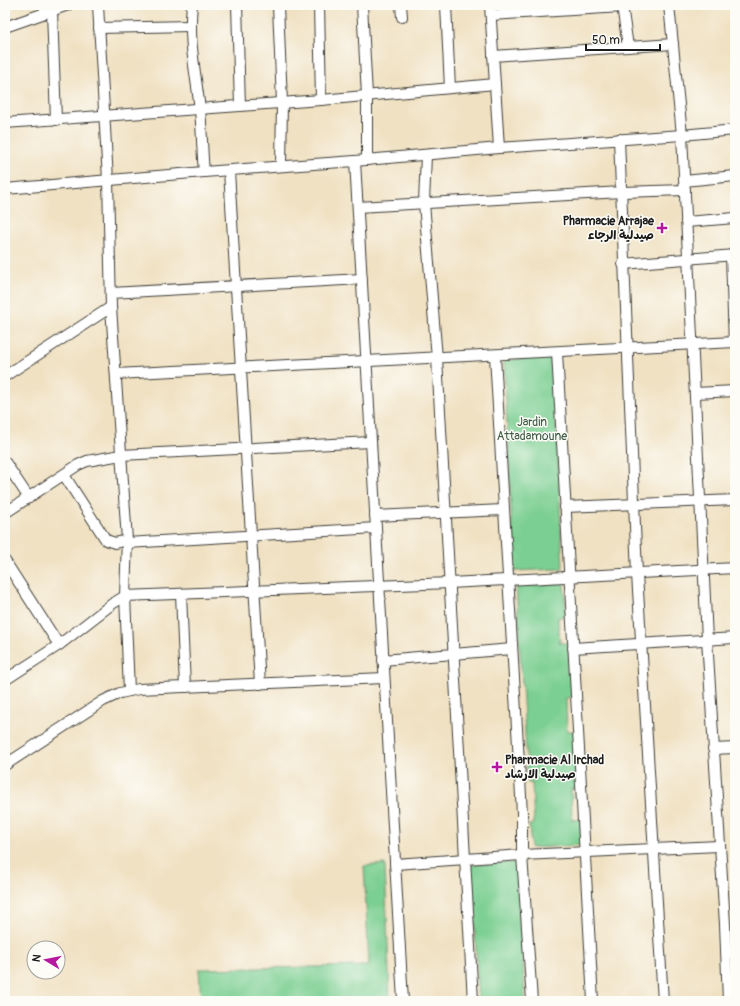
<svg xmlns="http://www.w3.org/2000/svg" width="740" height="1006" viewBox="0 0 740 1006" font-family="Pangolin,'Playpen Sans Arabic',sans-serif">
<style>
.green{fill:#7bcf92;stroke:#4c7657}
.lines{fill:none;stroke-linecap:round;stroke-linejoin:round}
.street-casing{stroke:#3c3a35;stroke-width:12}
.street{stroke:#fff;stroke-width:10}
.poi-dot{fill:#b5179e;stroke:#fdfcf7;stroke-width:1.5}
.labels{text-anchor:middle;stroke-width:3;stroke-linejoin:round;paint-order:stroke}
.poi-label{font-size:12px;font-weight:bold;fill:#1c1c1c;stroke:#fdfcf7;text-anchor:end}
.park-label{font-size:12px;fill:#3d5b45;stroke:#fdfcf7}
</style>
<rect width="100%" height="100%" fill="#fdfcf7"/>
<filter id="ink" filterUnits="userSpaceOnUse"><feTurbulence type="fractalNoise" baseFrequency=".025" numOctaves="2"/><feDisplacementMap in="SourceGraphic" scale="8" xChannelSelector="R" yChannelSelector="G"/><feConvolveMatrix kernelMatrix="1 2 1 2 8 2 1 2 1" color-interpolation-filters="sRGB"/></filter>
<filter id="wash" filterUnits="userSpaceOnUse"><feTurbulence type="fractalNoise" baseFrequency=".012" numOctaves="4" result="noise"/><feDisplacementMap in="SourceGraphic" scale="16" xChannelSelector="R" yChannelSelector="G"/><feGaussianBlur stdDeviation="0.9" result="paint"/><feColorMatrix in="noise" values="0 0 0 0 0 0 0 0 0 0 0 0 0 0 0 0 0 1.4 0 .05"/><feComposite in="paint" operator="in"/></filter>
<g filter="url(#wash)">
<rect width="100%" height="100%" fill="#f0e1c2"/>
<g class="green">
<polygon points="553,357 563,569 514,571 504,360"/>
<polygon points="564,583 566,615 558,618 560,643 569,643 572,697 566,698 567,731 575,731 578,788 571,789 572,820 580,819 582,845 531,848 529,825 534,824 532,783 528,783 516,586"/>
<polygon points="518,862 525,1001 479,1001 471,865"/>
<polygon points="385,864 390,1001 201,1001 199,969 369,966 364,866"/>
</g>
</g>
<g filter="url(#ink)">
<g class="lines">
<g class="street-casing">
<g id="street">
<polyline points="98,5 108,180 111,307 127,540 125,596 129,691"/>
<path d="M192,5C188,41 196,74 200,110C202,130 202,151 204,172"/>
<polyline points="237,5 240,106"/>
<polyline points="278,5 282,103 281,166"/>
<polyline points="319,5 321,100"/>
<polyline points="362,5 367,95 367,160"/>
<polyline points="401,5 402,17"/>
<polyline points="446,5 450,88"/>
<polyline points="490,5 499,148"/>
<polyline points="622,5 628,47"/>
<polyline points="669,5 682,135 707,639 725,924 728,1001"/>
<polyline points="52,11 56,120"/>
<polyline points="491,15 622,7"/>
<polyline points="5,27 68,5"/>
<polyline points="99,28 190,26"/>
<polyline points="493,56 673,44"/>
<polyline points="5,123 321,100 495,84"/>
<polyline points="619,139 637,574 663,1001"/>
<polyline points="426,155 424,203 437,358 473,1001"/>
<polyline points="355,161 403,1001"/>
<polyline points="229,171 260,684"/>
<polyline points="684,181 735,176"/>
<polyline points="5,189 204,172 355,161 499,148 682,135 735,130"/>
<polyline points="358,207 622,192 685,190"/>
<polyline points="686,222 735,218"/>
<polyline points="731,255 734,343"/>
<polyline points="623,264 735,255"/>
<polyline points="111,293 362,279"/>
<polyline points="557,352 593,1001"/>
<polyline points="495,356 522,813 522,855 532,1001"/>
<polyline points="116,374 735,342"/>
<polyline points="5,376 111,307"/>
<polyline points="695,393 735,391"/>
<polyline points="5,462 29,498"/>
<polyline points="64,475 106,540 115,543 127,540"/>
<polyline points="565,507 735,500"/>
<polyline points="5,513 78,465 87,461 121,455 371,442"/>
<polyline points="375,516 503,510"/>
<polyline points="127,543 376,528"/>
<polyline points="5,561 59,645"/>
<polyline points="181,594 185,687"/>
<polyline points="573,648 735,638"/>
<polyline points="383,660 512,649"/>
<polyline points="5,680 59,645 112,604 125,596 450,583 735,568"/>
<polyline points="713,749 735,748"/>
<polyline points="5,765 103,701 120,693 139,689 384,678"/>
<polyline points="395,864 522,855 719,846"/>
</g>
</g>
<use href="#street" class="street"/>
</g>
</g>
<g class="poi-dot">
<path d="M660 222h4v4h4v4h-4v4h-4v-4h-4v-4h4z"/>
<path d="M495 761h4v4h4v4h-4v4h-4v-4h-4v-4h4z"/>
</g>
<g class="labels">
<g class="poi-label">
<text x="654" y="225">Pharmacie Arrajae<tspan x="654" dy="14">صيدلية الرجاء</tspan></text>
<text x="505" y="764" text-anchor="start">Pharmacie Al Irchad<tspan x="505" dy="14">صيدلية الارشاد</tspan></text>
</g>
<g class="park-label">
<text x="532" y="426">Jardin<tspan x="532" dy="14">Attadamoune</tspan></text>
</g>
</g>
<rect width="740" height="1006" fill="none" stroke="#fdfcf7" stroke-width="20"/>
<g transform="translate(46 960) rotate(280)"><circle r="19" fill="#fdfcf7" stroke="#a3a29f"/>
<path d="M0-3L7 15L0 10L-7 15Z" fill="#b5179e"/>
<text y="-6" font-size="11" font-weight="bold" text-anchor="middle" fill="#1c1c1c">N</text>
</g>
<path d="M586 44v6h74v-6" fill="none" stroke="#1c1c1c" stroke-width="2"/>
<text x="592" y="44" font-size="12" fill="#1c1c1c" stroke="#fdfcf7" stroke-width="3" paint-order="stroke">50 m</text>
</svg>
